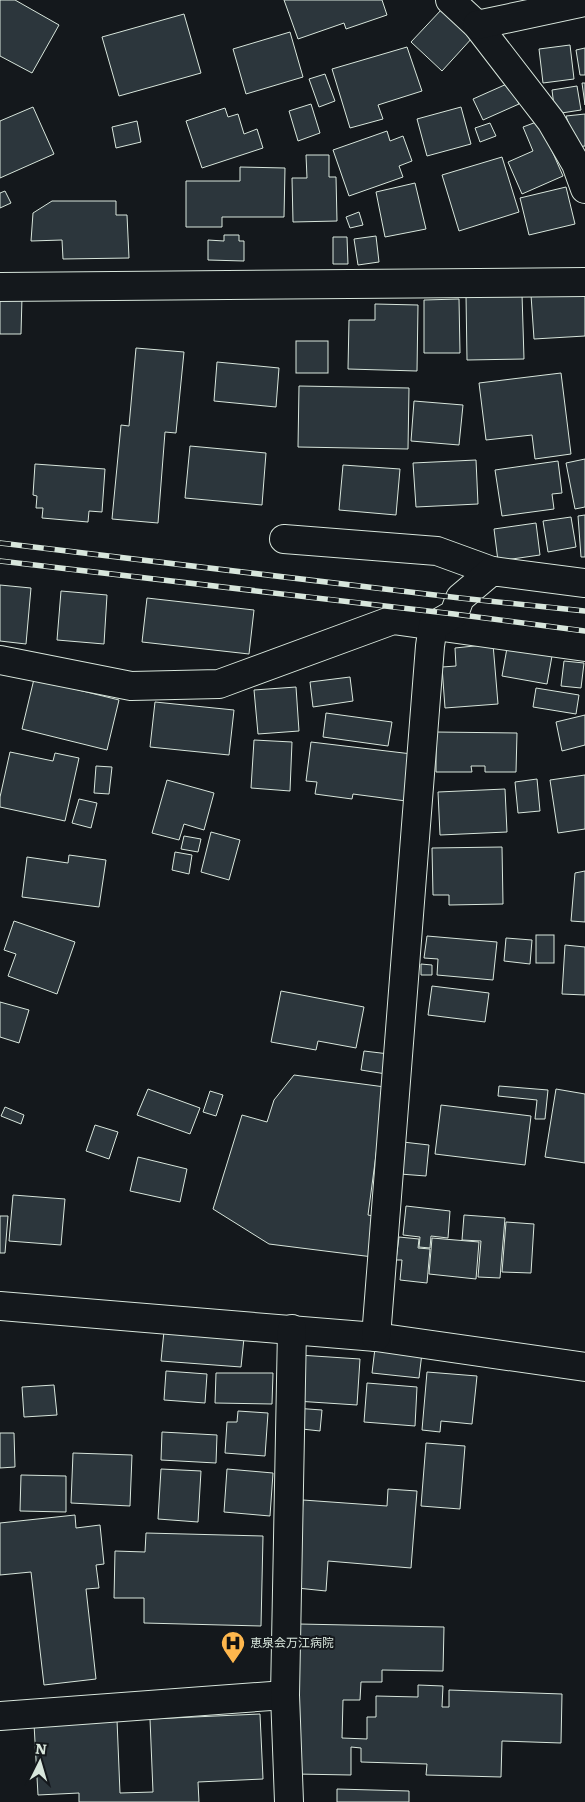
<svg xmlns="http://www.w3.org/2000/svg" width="585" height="1802" viewBox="0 0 585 1802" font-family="Literata,'Noto Sans JP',serif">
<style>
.building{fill:#2c363c;stroke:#d8e6dc}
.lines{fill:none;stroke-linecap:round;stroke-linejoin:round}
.minor-casing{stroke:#d8e6dc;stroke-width:30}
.minor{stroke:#14181c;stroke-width:28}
.rail-casing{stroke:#d8e6dc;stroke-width:5.5}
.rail{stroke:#14181c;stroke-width:4;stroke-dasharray:11;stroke-linecap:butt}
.labels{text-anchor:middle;stroke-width:4;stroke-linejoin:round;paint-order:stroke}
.poi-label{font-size:12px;fill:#d8e6dc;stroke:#14181c;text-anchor:start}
</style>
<rect width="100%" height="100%" fill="#14181c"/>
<g class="building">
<polygon points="0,0 15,0 59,25 32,73 0,56"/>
<polygon points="284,0 382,0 387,15 346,29 344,23 298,39"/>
<polygon points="442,9 473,37 442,71 411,42"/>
<polygon points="184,14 201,73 119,96 102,37"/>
<polygon points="290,32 303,77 246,94 233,49"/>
<polygon points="570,45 574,79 543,83 539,49"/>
<polygon points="407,47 422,91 378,105 383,119 350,128 332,69"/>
<polygon points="585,48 585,75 580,75 576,50"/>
<polygon points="325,74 335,101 319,107 309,79"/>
<polygon points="509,83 519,104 483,120 473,99"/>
<polygon points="582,83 585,83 585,105"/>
<polygon points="577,86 581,110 555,114 552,90"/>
<polygon points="311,104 320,133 298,141 289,111"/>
<polygon points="33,107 54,154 0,178 0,121"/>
<polygon points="461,107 471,144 427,156 417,119"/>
<polygon points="225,108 228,117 238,114 244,134 257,129 263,148 202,168 186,121"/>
<polygon points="585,114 585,146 577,147 566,116"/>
<polygon points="137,121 141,142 116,148 112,127"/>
<polygon points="539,121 563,176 522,194 508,162 533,151 523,127"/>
<polygon points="490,123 496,136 480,142 475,128"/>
<polygon points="387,131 390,141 403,136 412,161 399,166 403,177 349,196 333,150"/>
<polygon points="306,155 329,155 329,177 336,177 337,221 293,222 292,178 307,178"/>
<polygon points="502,157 519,212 459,231 442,175"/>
<polygon points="240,167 285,168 284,217 222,217 222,227 186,227 186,181 240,181"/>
<polygon points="415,183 426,229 385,237 376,192"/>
<polygon points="566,187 575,224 529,235 520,198"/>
<polygon points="5,191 11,203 0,208 0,193"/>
<polygon points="52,201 116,201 116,215 127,215 129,258 63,259 62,240 31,241 33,213"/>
<polygon points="359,212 363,225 350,228 346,217"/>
<polygon points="224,235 239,235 239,241 244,241 244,261 208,260 208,240 224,241"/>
<polygon points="376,236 379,262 358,265 354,239"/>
<polygon points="333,237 347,237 348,264 333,264"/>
<polygon points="585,291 585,336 534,339 531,295"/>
<polygon points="522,294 524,359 467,360 466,295"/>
<polygon points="0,297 22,297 21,334 0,334"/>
<polygon points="459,299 460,353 424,353 424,300"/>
<polygon points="375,304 418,305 417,371 348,369 349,320 375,320"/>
<rect x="296" y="341" width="32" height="32"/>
<polygon points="136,348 184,352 176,433 165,432 158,523 112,519 121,425 129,426"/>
<polygon points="217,362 279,368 276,407 214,401"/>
<polygon points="561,373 571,454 535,459 532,435 486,440 479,383"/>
<polygon points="299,386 409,388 408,449 298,447"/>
<polygon points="414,401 463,405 459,445 411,441"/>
<polygon points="190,446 266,453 262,505 185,498"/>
<polygon points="585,459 585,507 575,509 566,463"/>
<polygon points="476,460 478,504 416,507 413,463"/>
<polygon points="558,461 562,493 552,494 554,509 502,516 495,470"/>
<polygon points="35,464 105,469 102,512 89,511 88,522 42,518 43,508 36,508 37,496 33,495"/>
<polygon points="343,465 400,469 396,515 339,510"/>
<polygon points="585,515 585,557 581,557 578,516"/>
<polygon points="571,517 576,547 548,552 543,521"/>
<polygon points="536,523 540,555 498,561 494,529"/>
<polygon points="0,585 31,588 26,644 0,641"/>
<polygon points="61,591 107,595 104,644 57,640"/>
<polygon points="147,598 254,610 249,654 142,642"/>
<polygon points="493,644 498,704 445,708 442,667 456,666 455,648"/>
<polygon points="507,648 552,656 547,684 502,676"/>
<polygon points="564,661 584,663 581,688 561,686"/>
<polygon points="350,677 353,701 313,707 310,682"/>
<polygon points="34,679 119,700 107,750 22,729"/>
<polygon points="296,687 299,731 258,734 254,690"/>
<polygon points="536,688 579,695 576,714 533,707"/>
<polygon points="155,702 234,710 229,755 150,747"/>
<polygon points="326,713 392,722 388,746 323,737"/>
<polygon points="585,715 585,745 562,751 556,722"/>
<polygon points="436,732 517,733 516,772 485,772 485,766 471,766 472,772 436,772"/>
<polygon points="254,740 292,742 290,791 251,788"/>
<polygon points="311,742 412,754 406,801 353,794 352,799 315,794 317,782 306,781"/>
<polygon points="10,752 53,761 55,753 79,758 65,821 0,807 0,797"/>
<polygon points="96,766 112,767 109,794 94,793"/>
<polygon points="585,775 585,829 558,833 550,780"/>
<polygon points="537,779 540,811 518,813 515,782"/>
<polygon points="167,780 214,793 204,830 184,824 179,840 152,833"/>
<polygon points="505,789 507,832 440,835 438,792"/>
<polygon points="79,799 97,803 91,828 72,823"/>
<polygon points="211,832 240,840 229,880 201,872"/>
<polygon points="184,836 201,839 198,852 181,849"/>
<polygon points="502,847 503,904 449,905 449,895 433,895 432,848"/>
<polygon points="175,852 192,855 189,874 172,870"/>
<polygon points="69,855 106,860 99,907 22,897 27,857 68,863"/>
<polygon points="585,871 585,922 571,921 575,873"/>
<polygon points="14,921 75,942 57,994 8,976 16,954 4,950"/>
<rect x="536" y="935" width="18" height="28"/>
<polygon points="427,936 497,942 493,980 437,975 438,959 424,958"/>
<polygon points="506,938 532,940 530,964 504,961"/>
<polygon points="565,945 585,947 585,995 562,994"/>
<polygon points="421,964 432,965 432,975 421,975"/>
<polygon points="432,986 489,993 485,1022 428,1015"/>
<polygon points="281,991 364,1007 356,1048 318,1041 316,1050 271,1042"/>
<polygon points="0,1002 29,1010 19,1043 0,1037"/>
<polygon points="364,1051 389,1054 386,1074 361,1070"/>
<polygon points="294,1075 385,1087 368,1215 378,1217 373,1257 269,1244 213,1209 242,1115 267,1122 274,1100"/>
<polygon points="499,1086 548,1090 545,1119 535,1119 537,1100 498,1096"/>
<polygon points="148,1089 200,1108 190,1134 137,1115"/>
<polygon points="556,1089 585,1094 585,1163 545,1157"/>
<polygon points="210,1091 223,1095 216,1116 203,1112"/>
<polygon points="441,1105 531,1116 525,1165 435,1154"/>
<polygon points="5,1107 24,1115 21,1124 1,1116"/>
<polygon points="95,1125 118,1132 109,1159 86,1151"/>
<polygon points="403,1142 429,1145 426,1176 400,1174"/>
<polygon points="138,1157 187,1169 180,1202 130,1191"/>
<polygon points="13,1195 65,1199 61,1245 9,1241"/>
<polygon points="406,1206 450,1211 448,1238 431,1236 430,1248 419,1247 420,1237 403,1235"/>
<polygon points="464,1215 505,1218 500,1278 478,1277 481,1241 462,1240"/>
<polygon points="0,1216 8,1216 5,1253 0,1253"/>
<polygon points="506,1222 534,1224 531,1273 502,1272"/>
<polygon points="399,1237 419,1239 418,1248 430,1249 427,1283 400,1280 402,1260 396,1260"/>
<polygon points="432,1238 479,1242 476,1279 429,1274"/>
<polygon points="164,1331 244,1338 241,1367 161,1361"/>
<polygon points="375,1348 422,1353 419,1378 372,1373"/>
<polygon points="299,1355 360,1359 357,1405 296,1401"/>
<polygon points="166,1371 207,1374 205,1403 164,1400"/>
<polygon points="427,1372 477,1376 472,1424 441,1421 440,1432 422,1430"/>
<polygon points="216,1373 273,1373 272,1404 215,1403"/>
<polygon points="367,1383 417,1387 415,1426 364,1422"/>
<polygon points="54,1385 57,1415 24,1417 22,1387"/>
<polygon points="294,1408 322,1410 320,1431 293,1428"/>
<polygon points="238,1411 268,1413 265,1456 225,1453 227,1422 237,1422"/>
<polygon points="162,1432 217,1435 216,1463 161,1460"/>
<polygon points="0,1433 14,1433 15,1467 0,1468"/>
<polygon points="426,1443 465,1446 460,1509 421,1506"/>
<polygon points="73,1453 132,1455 130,1506 71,1503"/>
<polygon points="161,1469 201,1471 198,1522 158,1519"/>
<polygon points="227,1469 273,1473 270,1516 224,1512"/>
<polygon points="21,1475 66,1476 66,1512 20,1511"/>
<polygon points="388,1489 417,1491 411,1568 328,1561 326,1591 297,1588 303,1500 387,1506"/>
<polygon points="75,1515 76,1528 100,1525 104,1564 96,1565 99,1588 86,1589 96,1679 44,1685 31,1572 0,1575 0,1523"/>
<polygon points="146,1533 263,1536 261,1626 144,1623 144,1598 114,1598 115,1551 145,1552"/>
<polygon points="299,1624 444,1627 443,1671 382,1670 382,1682 361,1682 360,1700 343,1700 342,1738 367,1739 367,1717 376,1717 376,1696 418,1697 418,1685 443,1686 442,1707 449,1707 449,1690 562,1694 561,1743 502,1741 501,1777 426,1775 427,1764 361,1762 361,1748 351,1747 351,1775 295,1774"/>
<polygon points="260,1714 263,1779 198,1782 199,1802 79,1802 79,1793 38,1795 34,1724 117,1720 120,1793 153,1792 150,1719"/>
<polygon points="337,1789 409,1791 409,1802 337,1802"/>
</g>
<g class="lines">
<g class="minor-casing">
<g id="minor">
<polyline points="450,0 477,25 551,121 576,164 585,189"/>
<polyline points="477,25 585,2"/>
<polyline points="0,287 585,282"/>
<polyline points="284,539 437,551 492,571"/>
<polyline points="0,660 131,686 219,684 393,620 585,647"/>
<polyline points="0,1306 376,1337 585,1367"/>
<polyline points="376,1337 430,646 433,626 454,614 460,598 492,571 585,583"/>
<polyline points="0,1716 285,1695"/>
<polyline points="289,1802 285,1695 292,1329"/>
</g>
</g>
<use href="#minor" class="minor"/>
<g class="rail-casing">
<g id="rail">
<polyline points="0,543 460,598 585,611"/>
<polyline points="0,561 454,614 585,631"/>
</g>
</g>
<use href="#rail" class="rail"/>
</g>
<defs>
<g id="hospital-pin" transform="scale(1.25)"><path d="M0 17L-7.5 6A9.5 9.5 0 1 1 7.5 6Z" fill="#ffb74d" stroke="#14181c"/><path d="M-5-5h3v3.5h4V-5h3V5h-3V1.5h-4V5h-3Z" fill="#111"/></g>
</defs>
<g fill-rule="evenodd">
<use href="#hospital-pin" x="233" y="1643"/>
</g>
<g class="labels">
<g class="poi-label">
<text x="250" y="1647">恵泉会万江病院</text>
</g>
</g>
<g transform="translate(40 1762) rotate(5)" stroke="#14181c" stroke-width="4" paint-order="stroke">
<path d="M0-4L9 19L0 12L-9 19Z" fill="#d8e6dc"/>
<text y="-8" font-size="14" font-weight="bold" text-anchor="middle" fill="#d8e6dc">N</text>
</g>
</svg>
